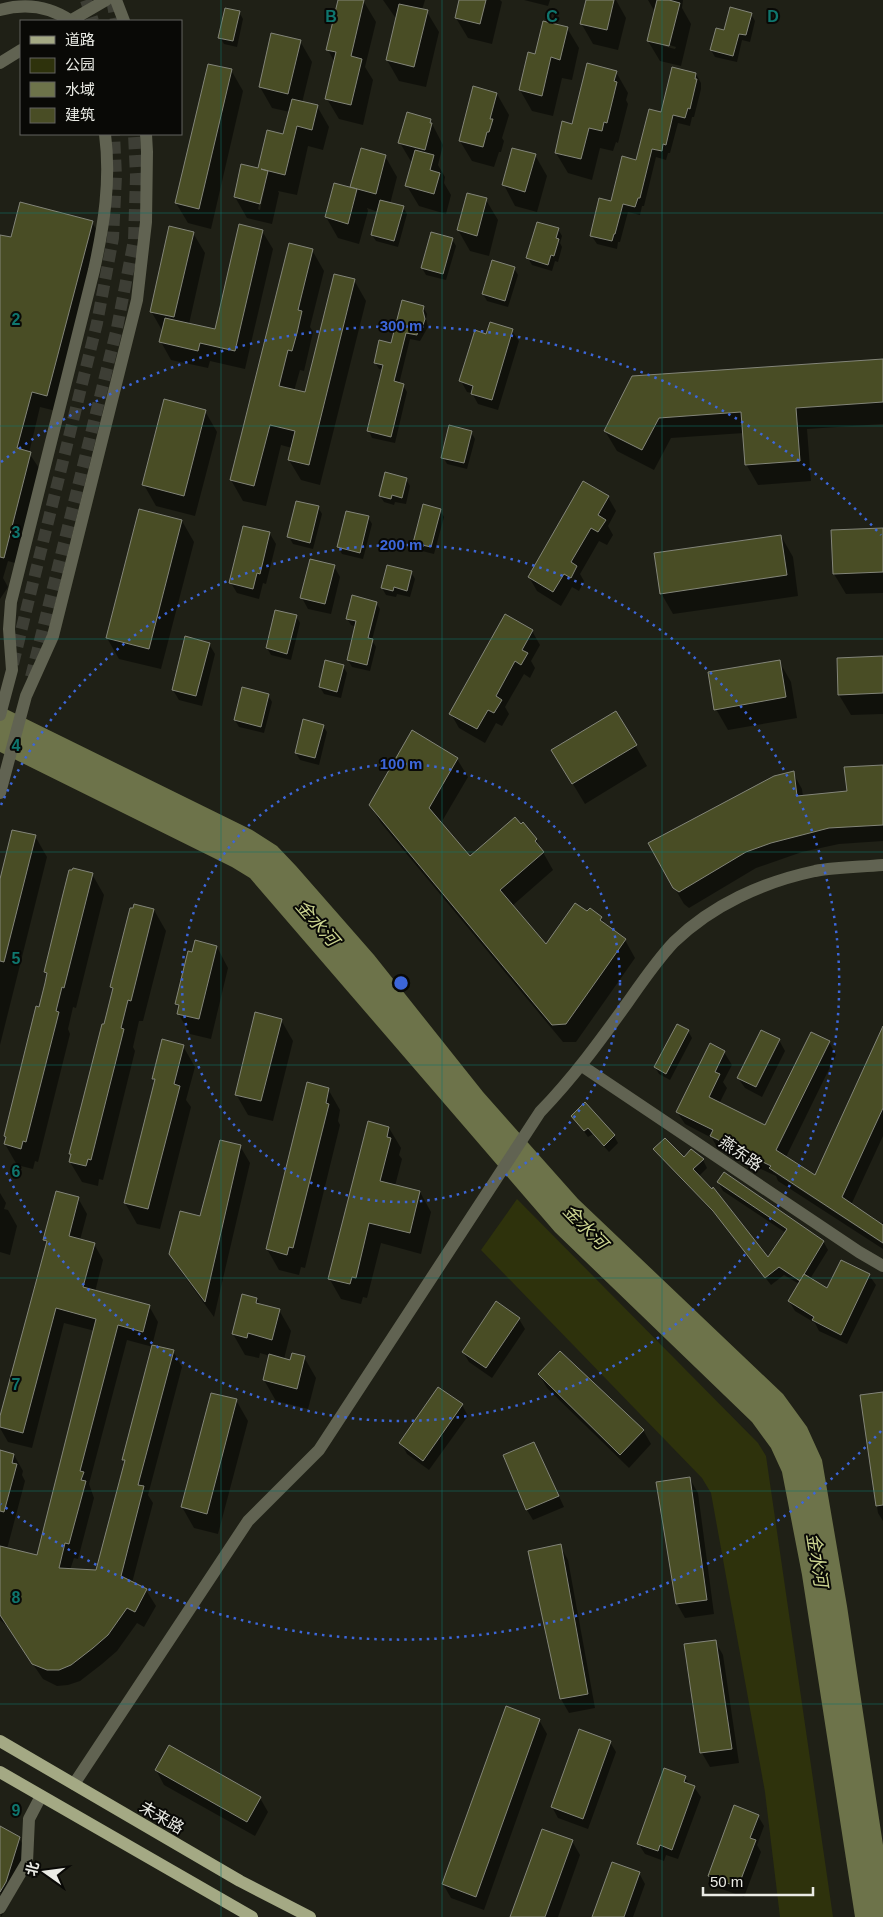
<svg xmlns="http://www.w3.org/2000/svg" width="883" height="1917" viewBox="0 0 883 1917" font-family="Arial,'Noto Sans SC',sans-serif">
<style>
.green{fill:#2e320c}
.water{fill:#6d734a}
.shadow{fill:#0007;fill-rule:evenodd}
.building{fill:#494d25;stroke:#838579}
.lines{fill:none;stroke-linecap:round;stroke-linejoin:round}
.minor-tunnel{stroke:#3d3e35;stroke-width:12;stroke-dasharray:12 6;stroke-linecap:butt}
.minor{stroke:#616352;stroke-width:12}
.tertiary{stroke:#616352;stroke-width:12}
.primary{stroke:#a4a984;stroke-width:12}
.grid{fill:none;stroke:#0f766e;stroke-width:1;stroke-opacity:0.55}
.ring{fill:none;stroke:#3c66da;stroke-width:2.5;stroke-dasharray:2.5 5}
.labels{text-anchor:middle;stroke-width:4;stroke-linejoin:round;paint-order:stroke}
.street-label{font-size:16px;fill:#eaebe5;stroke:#090906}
.water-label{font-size:18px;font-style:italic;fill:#ccd590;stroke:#090906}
.grid-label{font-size:16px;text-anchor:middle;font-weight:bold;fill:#0f766e;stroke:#090906;stroke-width:4;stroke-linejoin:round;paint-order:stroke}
.centre{fill:#3c66da;stroke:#090906;stroke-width:2.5}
.ring-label{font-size:15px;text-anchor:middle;font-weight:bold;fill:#3c66da;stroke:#090906;stroke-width:4;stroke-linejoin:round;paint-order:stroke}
</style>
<rect width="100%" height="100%" fill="#1f2016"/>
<polygon class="green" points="517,1199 758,1443 766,1456 833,1917 780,1917 765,1792 711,1493 702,1478 481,1250"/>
<polygon class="water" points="0,706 252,830 277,846 296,866 374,955 483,1092 578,1199 783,1394 807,1427 822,1460 847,1606 883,1845 883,1917 855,1917 802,1575 782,1472 771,1448 752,1422 555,1232 250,878 232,867 0,752"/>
<g class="shadow">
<polygon points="339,0 364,2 376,22 365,67 373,80 363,125 339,119 327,99 335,63 328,50"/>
<polygon points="383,0 425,0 422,10 427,12 439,32 426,87 399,81 387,60 397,20"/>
<polygon points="460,0 500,0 502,2 492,44 468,38 456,18"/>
<polygon points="524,0 550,0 548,6"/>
<polygon points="587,0 616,0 626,18 618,50 593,44 581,23"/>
<path d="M648,0H683L682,8L691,24L681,66L660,61L648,41L655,12ZM663,43L676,47L675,49L663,46Z"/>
<polygon points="239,12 243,19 237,47 224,44 220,37"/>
<polygon points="751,14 755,21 750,42 742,40 737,62 715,57 711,50 725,32"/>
<polygon points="567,28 579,48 572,80 562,78 553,116 532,111 520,90 536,55"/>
<path d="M300,41L312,62L302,103L317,106L329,127L323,150L308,146L297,195L278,191L279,193L272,224L247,218L235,197L259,170L284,135L290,112L272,108L260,87ZM263,187H265L260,210L258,209Z"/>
<polygon points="231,70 243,91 211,229 188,223 176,203"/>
<polygon points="616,72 628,93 626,100 628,104 618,143 616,142 613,151 600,148 592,180 568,173 556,153 573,125"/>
<polygon points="696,74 701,83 701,89 694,117 692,117 690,126 678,123 670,153 668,153 666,160 656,157 644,206 642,206 640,215 628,212 620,242 618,242 617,249 597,244 591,235 637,162 662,113"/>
<polygon points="497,94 509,115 502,138 504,141 501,152 499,152 494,167 472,161 460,141"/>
<polygon points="430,120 443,145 438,165 445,177 444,183 451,195 446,214 419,206 407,186 412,163 400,143"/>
<polygon points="535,155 547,176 537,212 515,206 504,185"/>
<polygon points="385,156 397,177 390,204 403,207 407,214 398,247 376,241 372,235 378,212 367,208 368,211 359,244 338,238 326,217 353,189 352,187"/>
<polygon points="486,200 498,220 489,256 470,251 458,230"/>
<polygon points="92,222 101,238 56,411 40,407 29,453 39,468 15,563 8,561 3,578 8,587 0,599 0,236 12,239"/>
<polygon points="558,229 562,236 560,243 562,247 558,262 555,261 552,271 532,265 528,258"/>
<polygon points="262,231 273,249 245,369 210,361 208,368 171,360 161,342 163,332 151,311 193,233 205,253 189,324 216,331"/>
<polygon points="452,239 456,246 446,280 426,275 422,268"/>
<polygon points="312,250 324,271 310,327 313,332 308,354 304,371 300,370 294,391 305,394 354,280 366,301 320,485 301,480 289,460 292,448 281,445 266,506 243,501 231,480"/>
<polygon points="514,268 518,275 508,307 487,301 483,294"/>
<polygon points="423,307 427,314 426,319 428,327 420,341 410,339 399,384 403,385 407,392 395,443 372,438 369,431 383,370 379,369 375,362"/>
<polygon points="512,331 519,341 498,410 478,404 472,393 467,392 461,381"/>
<polygon points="883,360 883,424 807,429 811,481 758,485 746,464 744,433 671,438 654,470 617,451 605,431"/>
<polygon points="205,411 217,432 195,516 156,506 144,485"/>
<polygon points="471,432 475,439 467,469 447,464 443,457"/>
<polygon points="406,479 410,486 406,504 395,502 394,505 384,502 380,496"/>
<polygon points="584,483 608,497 616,511 608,526 613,535 607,545 599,541 580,574 584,581 579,591 572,587 561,606 537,591 529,577"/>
<polygon points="318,507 322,514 313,549 293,544 289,537"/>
<polygon points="440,510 444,517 434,554 418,550 415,543"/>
<polygon points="368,517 372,524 363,559 342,554 338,547"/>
<polygon points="182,521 194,542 161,669 119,659 107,638"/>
<polygon points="883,529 883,593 846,594 834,574"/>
<polygon points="270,534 276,544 266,584 263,583 259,599 237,593 231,583"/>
<polygon points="781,536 793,557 798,596 673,614 661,593"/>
<polygon points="334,566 340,577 331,614 308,609 302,598"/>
<polygon points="411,572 415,579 410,597 397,594 396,597 386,595 382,588"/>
<polygon points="376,603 380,609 372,640 376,647 370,671 352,667 348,660 356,627 351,625 347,618"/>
<polygon points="296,616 300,623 291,660 271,655 267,648"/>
<polygon points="532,631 540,645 531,661 535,668 530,678 524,674 505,707 509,714 502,726 496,723 485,743 459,728 451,714"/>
<polygon points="209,644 215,654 202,706 179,700 173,690"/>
<polygon points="883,657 883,714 851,715 839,695"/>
<polygon points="779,661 791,682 797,718 728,730 716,709"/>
<polygon points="343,666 347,673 341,698 324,694 320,687"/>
<polygon points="268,695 272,702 264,733 239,727 235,720"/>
<polygon points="323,726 327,732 319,765 300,760 296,753"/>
<polygon points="635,745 647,766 585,804 565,771"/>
<polygon points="457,759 468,777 441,823 470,857 523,824 536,840 553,870 512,906 546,946 588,913 601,918 607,927 625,940 635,958 576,1042 563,1042 381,823 370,805"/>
<polygon points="883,766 883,841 839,844 802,852 756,868 689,908 684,904 649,844 793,773 802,789 803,797 848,792"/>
<polygon points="35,836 47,857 0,1045 0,884"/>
<polygon points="92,874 104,895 76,1008 73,1007 68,1029 70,1034 38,1162 35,1161 33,1169 17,1165 5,1144 7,1139 5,1136 40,1008 47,976 45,972"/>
<polygon points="154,910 166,931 143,1021 139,1021 133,1047 135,1051 103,1180 99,1179 98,1186 82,1182 70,1162 72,1156 70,1153 114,991 111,987"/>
<polygon points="217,947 228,968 211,1039 190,1034 178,1013 179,1009 176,1004"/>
<polygon points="281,1020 293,1041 273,1121 248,1115 236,1094"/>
<polygon points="677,1025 688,1031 692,1038 670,1080 659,1074 655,1067"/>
<polygon points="883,1029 883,1136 851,1205 881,1225 883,1221 883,1241 773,1169 773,1172 883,1244 883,1249 778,1181 776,1176 718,1149 712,1138 685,1124 677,1112 710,1045 724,1052 732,1065 723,1082 727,1088 719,1104 765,1127 829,1042 836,1055 786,1157 815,1177"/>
<polygon points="779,1040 785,1051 762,1097 745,1088 738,1078"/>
<polygon points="183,1046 195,1067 186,1100 191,1107 160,1229 137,1224 125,1203 156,1083 153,1078"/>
<polygon points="328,1089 340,1110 338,1121 340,1125 305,1268 301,1267 299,1275 279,1270 267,1249"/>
<polygon points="585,1104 614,1136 618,1143 609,1152 593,1134 588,1137 573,1116"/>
<polygon points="389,1128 401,1148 399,1155 402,1159 395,1186 420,1192 431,1212 421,1254 381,1243 367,1298 363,1297 361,1304 341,1299 329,1278"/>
<polygon points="240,1146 250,1163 214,1317 180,1270 170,1254 201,1218"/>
<polygon points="655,1149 684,1158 703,1160 707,1168 698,1177 768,1260 786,1233 723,1191 718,1182 823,1241 828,1250 810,1279 828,1290 869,1275 876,1285 847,1344 819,1331 815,1323 795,1311 789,1301 799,1284 784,1275 771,1285 720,1219 660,1157"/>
<polygon points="0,1193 6,1203 4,1209 8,1210 17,1226 10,1255 0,1252"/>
<path d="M78,1198L87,1214L80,1240L94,1244L103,1260L95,1292L149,1306L158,1322L152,1346L173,1351L182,1367L148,1495L153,1503L132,1583L146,1590L156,1606L144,1627L137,1623L117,1651L102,1664L80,1681L68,1685L57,1686L43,1679L7,1626L0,1620V1452L14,1455L23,1471L22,1475L25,1481L7,1549L38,1556L95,1331L64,1323L32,1448L8,1442L0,1428V1421L47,1244L44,1240ZM127,1340L153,1347L123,1459L126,1463L97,1571L70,1570L74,1558L78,1559L94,1498L89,1484Z"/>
<polygon points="257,1299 260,1305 279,1310 291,1331 284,1359 291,1361 304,1357 316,1378 308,1409 276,1401 264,1380 270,1356 260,1353 259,1358 245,1355 233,1334"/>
<polygon points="519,1319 525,1329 492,1378 469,1362 463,1352"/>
<polygon points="539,1374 643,1430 651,1444 629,1468 547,1388"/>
<polygon points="883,1393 883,1521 878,1513 861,1396"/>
<polygon points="236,1400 248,1421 218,1534 194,1528 182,1507"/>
<polygon points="462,1405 468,1416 429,1470 407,1454 401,1443"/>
<polygon points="534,1443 564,1507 533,1520 527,1510"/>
<polygon points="690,1479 698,1493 714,1614 685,1618 677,1604"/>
<polygon points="560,1546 568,1560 595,1708 569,1713 561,1699"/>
<polygon points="715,1641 723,1655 739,1763 710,1767 702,1753 685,1645"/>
<polygon points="539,1720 547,1734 484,1910 451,1898 443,1884"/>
<polygon points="610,1742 616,1752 588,1829 558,1818 552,1807"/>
<polygon points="156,1770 260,1798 268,1812 255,1836 164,1785"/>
<polygon points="685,1777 689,1785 694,1787 701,1797 678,1859 666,1855 664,1861 645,1854 638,1843"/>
<polygon points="758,1816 764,1826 757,1845 761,1852 744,1897 716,1887 709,1876"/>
<polygon points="0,1827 19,1838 27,1852 13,1897 1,1917"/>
<polygon points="572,1841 580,1855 558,1917 513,1917"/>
<polygon points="639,1873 645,1884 633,1917 593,1917"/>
</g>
<g class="building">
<polygon points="338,0 364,0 351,56 362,59 351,105 325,99 336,52 326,50"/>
<polygon points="459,0 486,0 480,24 455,18"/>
<polygon points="586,0 614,0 607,30 580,24"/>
<polygon points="657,0 669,0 680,3 669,46 647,41"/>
<polygon points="399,4 428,10 414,67 386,60"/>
<polygon points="730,7 752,13 746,35 739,34 733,56 710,50 716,28 724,30"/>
<polygon points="225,8 240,11 233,41 218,38"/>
<polygon points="543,21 568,27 560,60 551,57 542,96 519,90 528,52 535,54"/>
<polygon points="271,33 301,40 288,94 259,87"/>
<polygon points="587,63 617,71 614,81 617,82 607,123 604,122 602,131 589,128 581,159 555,153 562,121 572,124"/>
<polygon points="208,64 232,69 199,209 175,203"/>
<polygon points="672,67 696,73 695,79 697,79 690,109 688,108 685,118 673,115 666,145 663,144 662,151 652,149 640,198 638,198 635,207 623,204 615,234 614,234 612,241 590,236 599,198 611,201 622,156 636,160 649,109 661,112"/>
<polygon points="473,86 497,93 490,119 493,119 489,132 487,132 483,147 459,141"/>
<polygon points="292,99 318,105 312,130 297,126 285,175 261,169 268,171 260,204 234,197 241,164 258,168 267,130 283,134"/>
<polygon points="407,112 431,119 430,123 432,123 425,150 398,143"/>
<polygon points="361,148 386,155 376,194 350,187"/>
<polygon points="512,148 536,154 525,192 502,185"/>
<polygon points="415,150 434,155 430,170 440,173 434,194 405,186"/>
<polygon points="334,183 357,189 348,224 325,217"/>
<polygon points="467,193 487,198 477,236 457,230"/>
<polygon points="380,200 404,206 394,241 371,235"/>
<polygon points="20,202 93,221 47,396 32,392 17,448 31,452 4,558 0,557 0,235 11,237"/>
<polygon points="537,222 559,228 556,238 559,239 554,256 551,255 548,265 526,258"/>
<polygon points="239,224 263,230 235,351 200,343 198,351 159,342 165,318 215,329"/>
<polygon points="169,226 194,232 174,317 150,312"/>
<polygon points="431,232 453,238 443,274 421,268"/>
<polygon points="289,243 313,249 298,310 302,311 297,333 292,351 288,350 279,386 305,392 334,274 355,279 309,465 288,460 295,431 270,425 254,486 230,480"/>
<polygon points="492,260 515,267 505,301 482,294"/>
<polygon points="402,300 424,306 423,311 425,319 423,325 418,329 417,335 406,333 394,381 404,384 391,437 367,431 383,365 374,363 379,340 391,343"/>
<polygon points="490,322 513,329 492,400 471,394 473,386 459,381 475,330 486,334"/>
<polygon points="883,359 883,402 796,408 800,461 745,465 741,412 659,418 642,450 604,431 632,376"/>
<polygon points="164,399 206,410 184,496 142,485"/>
<polygon points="449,425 472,431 464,463 441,458"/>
<polygon points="385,472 407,478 402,498 392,495 391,499 379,496"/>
<polygon points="583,481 609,496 598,515 606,520 598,532 591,528 571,562 577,566 571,578 564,574 553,592 528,577"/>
<polygon points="296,501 319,506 310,543 287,537"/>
<polygon points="423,504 441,509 431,547 413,543"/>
<polygon points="139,509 182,520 149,649 106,638"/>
<polygon points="346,511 369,516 360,553 337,547"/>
<polygon points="243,526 270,532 260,574 257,573 253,589 229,583"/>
<polygon points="883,528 883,572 833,574 831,530"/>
<polygon points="781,535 787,575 660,594 654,553"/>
<polygon points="310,559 335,565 325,604 300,598"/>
<polygon points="387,565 412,571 407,591 394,587 393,591 381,588"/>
<polygon points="352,595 377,602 368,638 373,639 367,665 347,660 356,621 346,619"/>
<polygon points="275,610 297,615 287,654 266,648"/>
<polygon points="505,614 533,630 522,650 528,653 521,665 515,661 496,696 502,700 494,713 488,710 477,729 449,714"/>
<polygon points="185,636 210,643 196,696 172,690"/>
<polygon points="883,656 883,693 838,695 837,658"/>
<polygon points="325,660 344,665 337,692 319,687"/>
<polygon points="780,660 786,697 714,710 708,672"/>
<polygon points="242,687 269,694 261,727 234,720"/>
<polygon points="616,711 637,745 572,784 551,750"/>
<polygon points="303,719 324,725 315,758 295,753"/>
<polygon points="412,730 458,758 429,808 470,856 515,817 521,824 523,822 537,839 535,841 544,852 500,890 546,944 575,903 587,911 590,908 602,917 600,920 626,939 566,1024 552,1025 369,805"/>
<polygon points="883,765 883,825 829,828 771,843 746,852 679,892 673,888 648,843 774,776 794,771 797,796 847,791 844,767"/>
<polygon points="12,830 36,835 4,962 0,961 0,879"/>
<polygon points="73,868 93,873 64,988 62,987 56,1011 59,1012 26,1142 23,1141 21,1149 4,1144 6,1137 4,1136 36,1006 39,1007 45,983 47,973 44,972 62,898 69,870 72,870"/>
<polygon points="134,904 154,909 131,1001 128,1000 121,1028 124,1029 91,1160 88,1159 86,1166 69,1162 71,1154 69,1154 102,1024 104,1024 113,988 110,987 130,908 133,908"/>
<polygon points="195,940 217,946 199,1019 177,1014 179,1005 175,1004 188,951 192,952"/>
<polygon points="255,1012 282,1019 261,1101 235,1095"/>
<polygon points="677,1024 689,1030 666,1074 654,1067"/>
<polygon points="883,1026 883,1108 842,1197 883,1225 883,1243 769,1168 771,1166 710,1136 713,1130 676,1112 710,1043 725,1051 715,1072 720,1074 709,1097 765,1125 811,1032 830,1041 776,1150 815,1175"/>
<polygon points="761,1030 780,1039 756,1087 737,1078"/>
<polygon points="162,1039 184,1045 174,1084 180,1086 148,1209 124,1203 155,1079 152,1079"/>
<polygon points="307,1082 329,1088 326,1103 329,1104 293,1248 289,1247 287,1255 266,1249"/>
<polygon points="585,1102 615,1135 604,1146 588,1128 584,1131 571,1116"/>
<polygon points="368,1121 389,1127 387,1137 391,1138 380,1181 420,1191 410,1233 369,1223 356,1278 352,1277 350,1284 328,1279"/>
<polygon points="665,1138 684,1157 691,1149 704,1159 693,1169 712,1189 713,1187 768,1257 787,1229 717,1182 724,1172 824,1241 800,1281 779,1267 765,1278 713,1211 653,1149"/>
<polygon points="220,1140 241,1145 205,1302 169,1254 180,1211 200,1216"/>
<polygon points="56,1191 79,1197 69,1236 95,1243 83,1287 150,1305 143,1332 118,1325 80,1471 84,1472 81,1480 86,1481 69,1544 65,1543 59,1568 96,1570 125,1460 122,1460 152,1345 174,1350 138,1485 144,1486 121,1576 147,1589 135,1612 127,1608 108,1635 93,1648 71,1665 59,1670 47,1670 32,1664 0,1615 0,1546 37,1555 96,1319 56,1308 23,1433 0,1427 0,1416 47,1241 43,1240"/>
<polygon points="841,1260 870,1274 841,1335 812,1320 814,1317 788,1301 804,1274 827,1288"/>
<polygon points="242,1294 257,1298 256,1303 280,1309 272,1340 248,1333 247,1338 232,1334"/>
<polygon points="496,1301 520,1318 486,1368 462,1352"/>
<polygon points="560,1351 644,1430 620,1455 538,1374"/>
<polygon points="292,1353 305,1356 297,1389 263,1380 269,1354 290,1360"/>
<polygon points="438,1387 463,1404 423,1461 399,1443"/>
<polygon points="883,1392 883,1505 876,1506 860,1395"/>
<polygon points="211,1393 237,1399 207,1514 181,1507"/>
<polygon points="534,1442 559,1496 526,1510 503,1455"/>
<polygon points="0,1450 14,1454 12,1463 17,1464 4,1512 0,1511"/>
<polygon points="690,1477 707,1600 676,1604 656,1482"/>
<polygon points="561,1544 588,1694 560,1699 528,1551"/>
<polygon points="716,1640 732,1749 700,1753 684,1644"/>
<polygon points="506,1706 540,1719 476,1897 442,1884"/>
<polygon points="579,1729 611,1741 583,1819 551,1807"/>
<polygon points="169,1745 261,1797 247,1822 155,1770"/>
<polygon points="664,1768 686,1776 684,1782 695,1786 672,1850 660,1845 658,1851 637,1844"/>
<polygon points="734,1805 759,1815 750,1838 756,1840 738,1887 708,1876"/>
<polygon points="0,1826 20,1837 6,1882 0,1892"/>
<polygon points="542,1829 573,1840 545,1917 510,1917"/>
<polygon points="612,1862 640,1872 624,1917 592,1917"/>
</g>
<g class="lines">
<g class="minor-tunnel">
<polyline points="86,0 93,21"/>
<polyline points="112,0 116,21"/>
<polyline points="13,664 97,323 113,238 116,176 114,134"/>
<polyline points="31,677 117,328 134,240 136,176 134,134"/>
</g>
<g class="minor">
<polyline points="70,21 106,0"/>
<polyline points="0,63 21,50"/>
<polyline points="582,1066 859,1252 883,1266"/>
<path d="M74,1784L248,1521L319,1450L540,1112C573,1078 600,1041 628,1002C642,982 657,960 674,942C712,905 763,882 815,871C837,867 861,867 883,865"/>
<polyline points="0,1908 27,1862 29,1819 41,1796"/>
</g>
<g class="tertiary">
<polyline points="116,0 124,21"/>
<path d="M0,10C25,3 49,6 71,21"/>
<path d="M0,715L12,670L9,629L11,602L94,270C104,225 111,180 105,134"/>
<polyline points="0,793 26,696 53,636 137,300 146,222 147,152 146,134"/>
</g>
<g class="primary">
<polyline points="0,1741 240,1881 310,1917"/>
<polyline points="0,1772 252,1917"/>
</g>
</g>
<path class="grid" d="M221,0V1917M442,0V1917M662,0V1917M0,213H883M0,426H883M0,639H883M0,852H883M0,1065H883M0,1278H883M0,1491H883M0,1704H883"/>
<g class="ring">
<circle cx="401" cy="983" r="219"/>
<path d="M1 805A438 438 0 1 1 1 1161"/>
<path d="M881 1431A657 657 0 0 1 1 1504M1 462A657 657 0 0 1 881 535"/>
</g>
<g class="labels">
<g class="street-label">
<text transform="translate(741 1153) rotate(34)" y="6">燕东路</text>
<text transform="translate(162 1817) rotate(30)" y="6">未来路</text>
</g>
<g class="water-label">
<text transform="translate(317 923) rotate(49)" y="6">金水河</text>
<text transform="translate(585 1227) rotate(46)" y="6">金水河</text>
<text transform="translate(817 1560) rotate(81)" y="6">金水河</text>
</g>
</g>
<g class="grid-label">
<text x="331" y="22">B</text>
<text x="552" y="22">C</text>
<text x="773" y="22">D</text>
<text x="16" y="325">2</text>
<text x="16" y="538">3</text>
<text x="16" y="751">4</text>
<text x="16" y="964">5</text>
<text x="16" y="1177">6</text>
<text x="16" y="1390">7</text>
<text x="16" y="1603">8</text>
<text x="16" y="1816">9</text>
</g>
<circle cx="401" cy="983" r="8" class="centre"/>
<g class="ring-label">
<text x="401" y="331">300 m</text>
<text x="401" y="550">200 m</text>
<text x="401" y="769">100 m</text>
</g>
<rect x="20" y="20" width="162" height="115" fill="#090906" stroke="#63635f"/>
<rect x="30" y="36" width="25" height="8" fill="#a4a984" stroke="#63635f"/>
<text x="65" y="45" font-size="15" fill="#eaebe5">道路</text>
<rect x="30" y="58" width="25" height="15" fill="#2e320c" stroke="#63635f"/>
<text x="65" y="70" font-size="15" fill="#eaebe5">公园</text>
<rect x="30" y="82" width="25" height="15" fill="#6d734a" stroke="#63635f"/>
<text x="65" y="95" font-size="15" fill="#eaebe5">水域</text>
<rect x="30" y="108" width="25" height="15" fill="#494d25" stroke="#63635f"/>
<text x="65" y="120" font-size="15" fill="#eaebe5">建筑</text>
<g transform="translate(45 1872) rotate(284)" stroke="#090906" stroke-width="4" paint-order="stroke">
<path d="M0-4L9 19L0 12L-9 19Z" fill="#eaebe5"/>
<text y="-8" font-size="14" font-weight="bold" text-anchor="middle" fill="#eaebe5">北</text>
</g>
<path d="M703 1887v8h110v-8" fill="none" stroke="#eaebe5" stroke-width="2.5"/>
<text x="710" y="1887" font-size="15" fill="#eaebe5" stroke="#090906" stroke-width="4" paint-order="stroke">50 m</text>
</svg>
